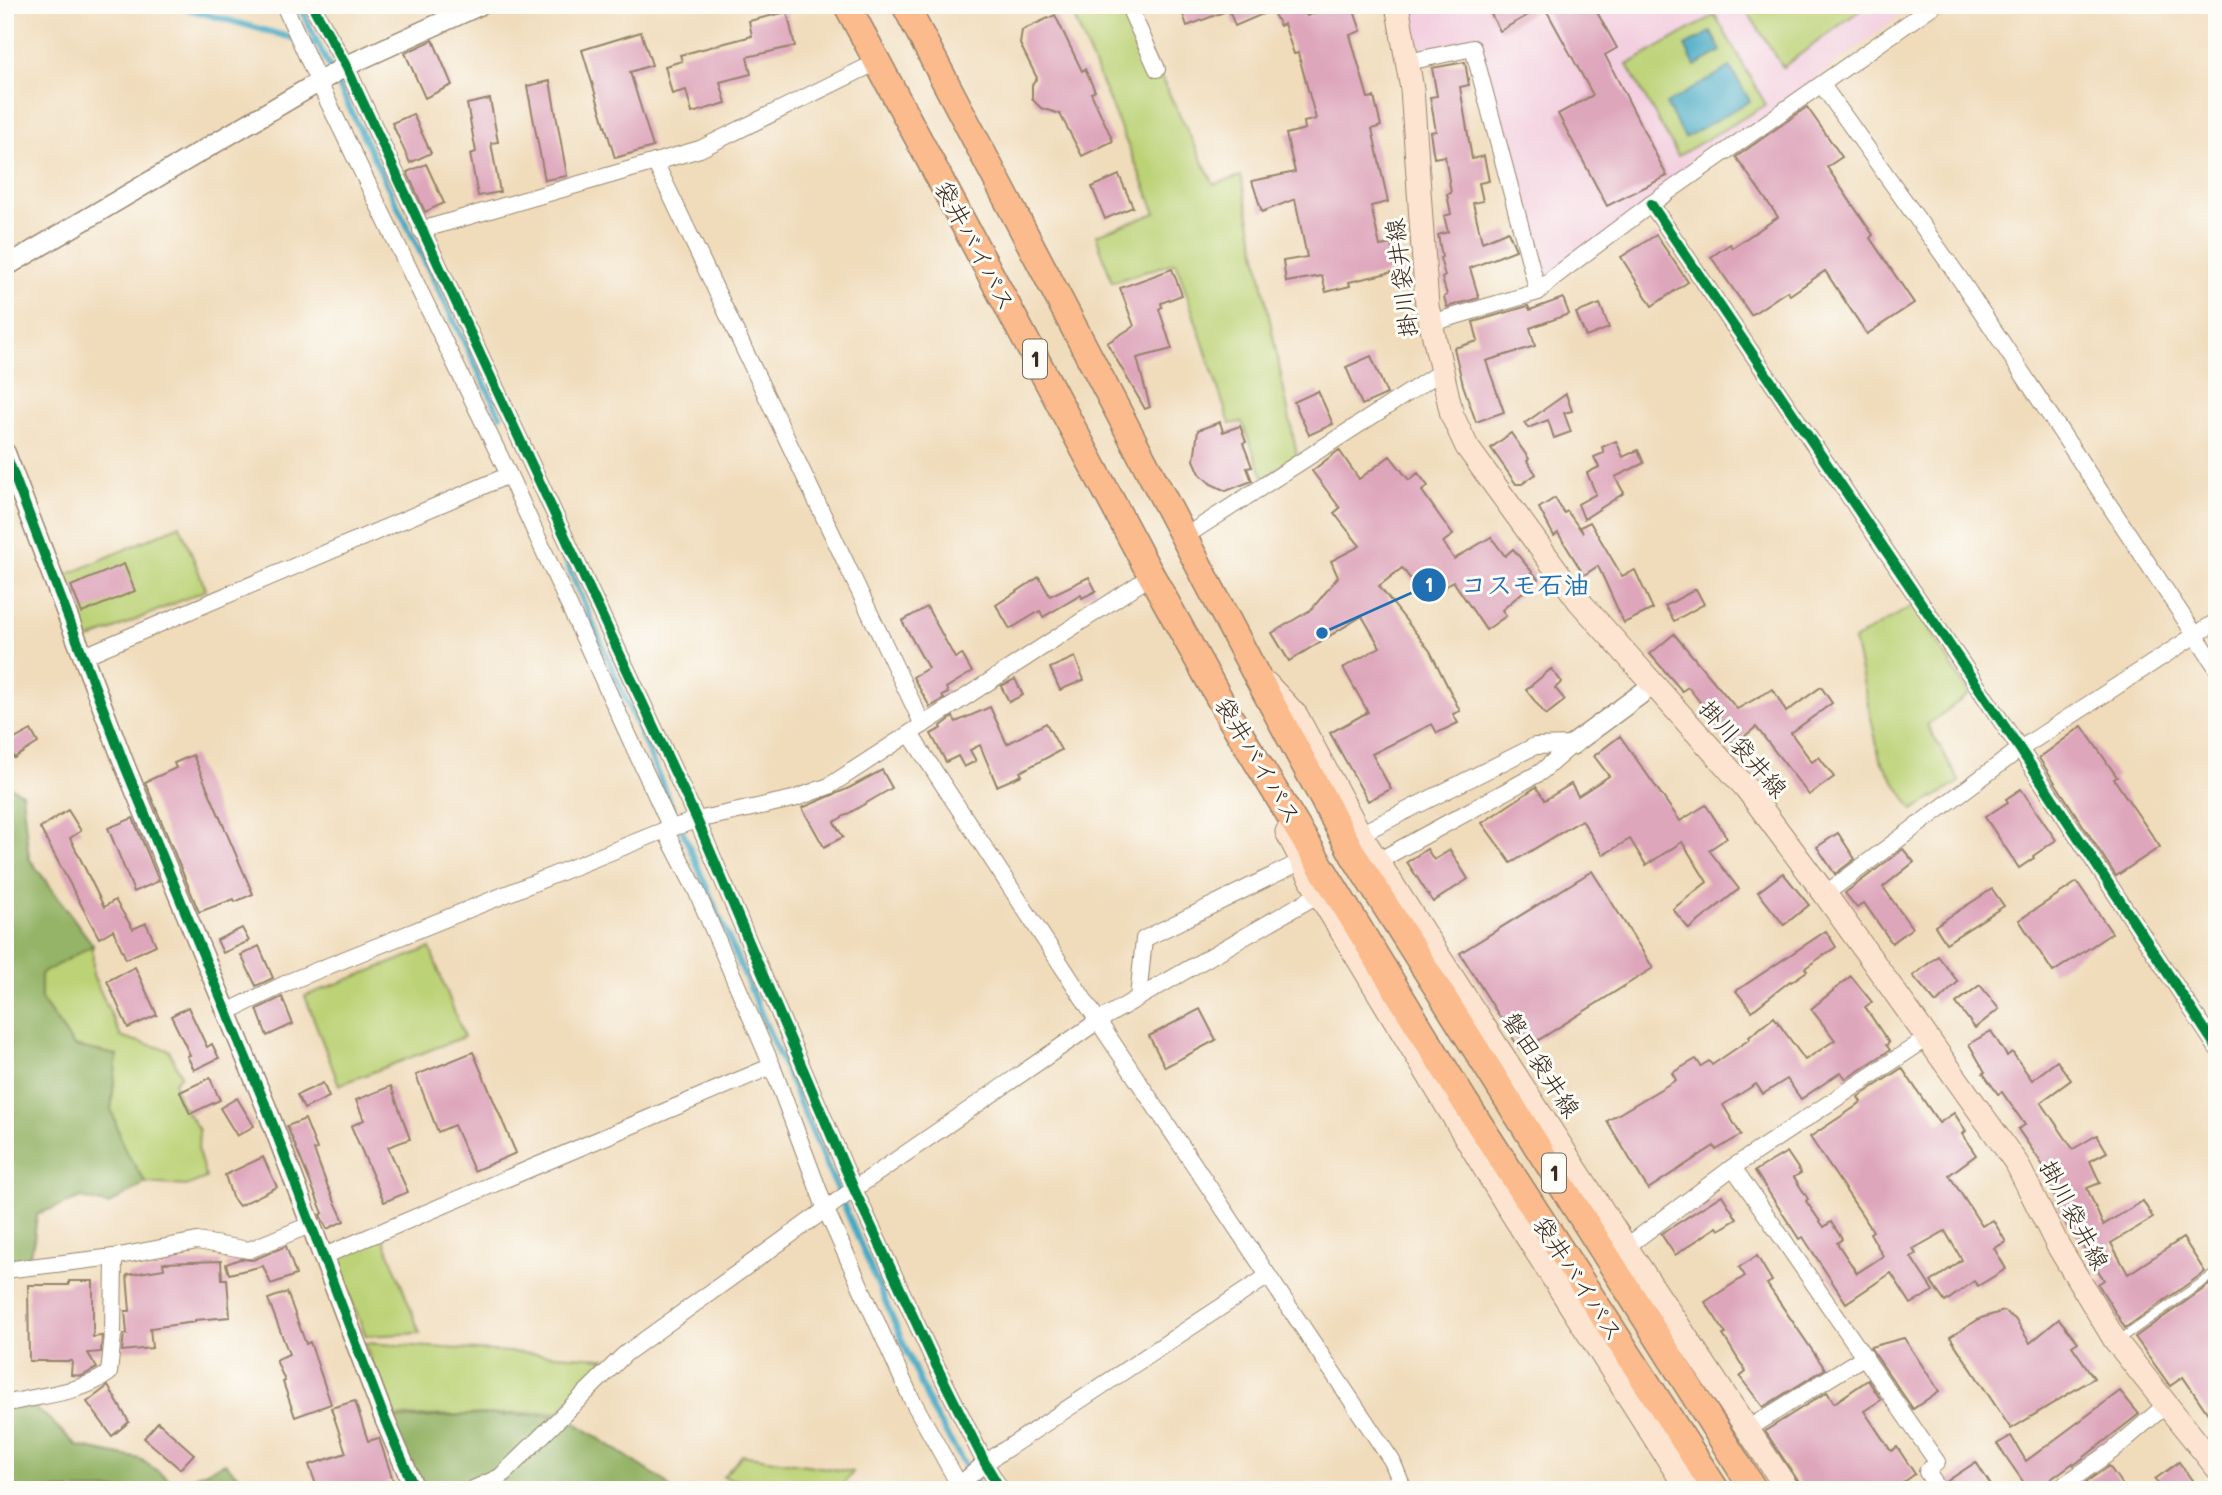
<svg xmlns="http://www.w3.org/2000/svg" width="2222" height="1495" viewBox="0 0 2222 1495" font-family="Mali,'Klee One',sans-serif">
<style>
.built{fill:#f3cfdf}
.green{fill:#bcd276;stroke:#7c7e4a;stroke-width:2}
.forest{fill:#95b467;stroke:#686f42;stroke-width:2}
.water{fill:#44a9c4;stroke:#406a71;stroke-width:2}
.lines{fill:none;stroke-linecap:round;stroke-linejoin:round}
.stream{stroke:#44a9c4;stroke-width:6}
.building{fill:#dea6bb}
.service-casing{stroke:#96836c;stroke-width:10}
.minor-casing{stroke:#96836c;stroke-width:18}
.tertiary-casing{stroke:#96836c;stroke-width:22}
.secondary-casing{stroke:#96836c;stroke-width:25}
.trunk-casing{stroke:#96836c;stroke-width:29}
.service{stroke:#fff;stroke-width:8}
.minor{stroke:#fff;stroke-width:16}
.tertiary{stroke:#fff;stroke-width:19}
.secondary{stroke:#fde4d1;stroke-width:23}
.trunk{stroke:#fbbb8d;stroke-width:26}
.cycleway-casing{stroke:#fdfcf7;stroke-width:15}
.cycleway{stroke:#00873e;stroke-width:10}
.labels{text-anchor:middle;stroke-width:6;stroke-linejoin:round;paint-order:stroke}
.shield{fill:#fdfcf7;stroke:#75695f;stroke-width:2}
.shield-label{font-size:23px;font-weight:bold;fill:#3b2a1e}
.street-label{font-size:24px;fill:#3b2a1e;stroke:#fdfcf7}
.leader{fill:none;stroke:#1f6fb2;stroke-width:2.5}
.callout-dot{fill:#1f6fb2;stroke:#fdfcf7;stroke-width:2.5}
.mark-label{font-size:21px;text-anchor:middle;font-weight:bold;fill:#fff}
.callout-label{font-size:26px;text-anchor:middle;font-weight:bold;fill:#1f6fb2;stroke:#fdfcf7;stroke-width:6;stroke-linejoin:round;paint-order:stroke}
</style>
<rect width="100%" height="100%" fill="#fdfcf7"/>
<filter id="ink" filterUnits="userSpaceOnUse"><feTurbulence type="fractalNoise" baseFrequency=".0143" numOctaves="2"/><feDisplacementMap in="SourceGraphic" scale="14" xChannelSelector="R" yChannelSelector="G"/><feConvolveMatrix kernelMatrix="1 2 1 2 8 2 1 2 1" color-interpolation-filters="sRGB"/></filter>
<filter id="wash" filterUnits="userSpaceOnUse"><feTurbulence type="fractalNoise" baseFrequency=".00686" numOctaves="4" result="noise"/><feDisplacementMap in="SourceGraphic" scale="28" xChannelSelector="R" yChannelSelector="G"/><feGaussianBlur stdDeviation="1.57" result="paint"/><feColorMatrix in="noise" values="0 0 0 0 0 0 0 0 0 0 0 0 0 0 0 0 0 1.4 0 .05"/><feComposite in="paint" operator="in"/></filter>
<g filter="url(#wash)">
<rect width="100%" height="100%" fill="#f0dcbb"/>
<polygon class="built" points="1403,5 1914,5 1540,287 1473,48 1421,48"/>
<g class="green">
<polygon points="1069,5 1125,5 1214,184 1241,176 1297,455 1264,479 1242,422 1230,424 1176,262 1112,282 1096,235 1156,213"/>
<polygon points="1743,5 1867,5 1783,67"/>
<polygon points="1715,15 1766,105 1678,156 1627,65"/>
<polygon points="180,525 206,590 86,641 60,578"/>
<polygon points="1914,605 1969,694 1927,725 1960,782 1913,810 1880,759 1854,640"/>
<polygon points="93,945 93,975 121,1037 169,1050 181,1075 174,1082 180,1102 199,1130 198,1151 206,1178 186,1186 146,1183 125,1151 111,1109 117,1056 74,1046 41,999 41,974"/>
<polygon points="430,948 464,1037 339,1085 305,996"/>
<polygon points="383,1237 420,1333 366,1336 333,1257"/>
<polygon points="365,1343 605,1358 559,1412 389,1417"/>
<polygon points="742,1455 853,1472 840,1488 835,1490 774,1490 723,1477"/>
</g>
<g class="forest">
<polygon points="5,784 22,793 29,858 93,945 41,974 41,999 74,1046 117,1055 111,1109 125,1150 146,1183 108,1205 82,1198 37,1214 34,1240 26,1267 5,1270"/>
<polygon points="5,1394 16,1396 47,1417 77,1446 140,1459 176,1484 225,1463 243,1481 244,1490 5,1490"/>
<polygon points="467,1415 563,1415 664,1481 671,1490 417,1490 385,1420"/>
</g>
<g class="water">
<polygon points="1711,32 1721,51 1695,66 1685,46"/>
<polygon points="1730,67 1750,101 1685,138 1666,104"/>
</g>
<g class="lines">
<g class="stream">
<polyline points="173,5 318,45"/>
<polyline points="299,5 500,415"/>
<polyline points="540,501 933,1412 980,1490"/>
</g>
</g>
<g id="blocks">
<g class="building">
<polygon points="1180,5 1302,5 1307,16 1338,5 1352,5 1361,31 1350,35 1368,98 1374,97 1381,126 1372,129 1388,202 1371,206 1380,246 1391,244 1397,271 1349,282 1350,286 1326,292 1322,276 1286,282 1283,261 1307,257 1295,199 1262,212 1252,181 1295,172 1286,134 1305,129 1304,122 1316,119 1298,53 1294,54 1284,24 1280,26 1272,10 1235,26 1229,10 1187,26"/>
<polygon points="1486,5 1593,5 1617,48 1605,55 1667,176 1607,206 1558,114 1593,95 1544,6 1500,31"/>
<polygon points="787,12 795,46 747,57 751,74 720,82 726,103 692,113 686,90 672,94 665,66 682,61 680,55 752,36 749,21"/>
<polygon points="1055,15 1082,71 1085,69 1095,91 1091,93 1113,141 1082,156 1060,114 1041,108 1032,99 1032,85 1037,78 1020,44 1022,30"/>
<polygon points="641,32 652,65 630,72 653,147 615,158 582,50"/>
<polygon points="433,40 452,85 425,98 405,53"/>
<polygon points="1465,62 1469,85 1460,87 1472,159 1484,156 1489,181 1479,183 1483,201 1473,203 1482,242 1508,231 1516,250 1470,268 1479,298 1447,307 1444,297 1447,295 1442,278 1445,276 1440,258 1442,257 1438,235 1448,232 1444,216 1451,214 1447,194 1451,193 1445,156 1434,158 1430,132 1436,131 1430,97 1437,96 1432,68"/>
<polygon points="550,81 567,176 545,180 527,86"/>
<polygon points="490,99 498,142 491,143 500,192 478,196 470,154 476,152 467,104"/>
<polygon points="1807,107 1842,157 1827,167 1873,235 1870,238 1914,303 1867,334 1825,271 1790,295 1787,291 1751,315 1711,257 1730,244 1732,248 1778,217 1736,157"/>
<polygon points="413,114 431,153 410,163 392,123"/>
<polygon points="426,164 444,203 425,212 407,172"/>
<polygon points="1119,175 1133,207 1105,219 1092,187"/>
<polygon points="1656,235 1688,282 1652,306 1621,257"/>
<polygon points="1172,269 1182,295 1161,303 1162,307 1159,309 1172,349 1137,358 1150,407 1145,409 1107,343 1134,326 1120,288"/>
<polygon points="1563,298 1569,314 1530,328 1535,346 1486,361 1504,412 1476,422 1463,385 1454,348 1478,341 1473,322 1528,306 1530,310"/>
<polygon points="1600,304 1609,328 1586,337 1576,313"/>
<polygon points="1371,356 1387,394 1362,405 1346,367"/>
<polygon points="1318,391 1333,424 1309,435 1294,402"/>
<polygon points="1566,394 1572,411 1564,413 1571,432 1554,438 1548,420 1528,428 1525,423"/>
<polygon points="1220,422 1223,432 1240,426 1246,442 1243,443 1252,467 1247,468 1252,481 1226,491 1211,484 1200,474 1194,460 1198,430"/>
<polygon points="1511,433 1529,459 1527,461 1536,474 1522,484 1516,484 1491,448"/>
<polygon points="1616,441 1623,457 1638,450 1644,463 1615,477 1624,493 1584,519 1578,504 1596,494 1587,473 1599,467 1594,457 1604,453 1602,447"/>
<polygon points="1339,450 1359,479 1390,456 1409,480 1418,473 1428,486 1422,491 1453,535 1443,542 1454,559 1491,537 1505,556 1513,549 1538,579 1502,610 1506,616 1486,630 1453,581 1428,601 1402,568 1379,586 1430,651 1460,711 1453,714 1458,723 1437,733 1432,724 1372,754 1391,789 1368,801 1330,733 1368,712 1343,668 1380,647 1362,616 1289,661 1272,633 1312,609 1338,577 1331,561 1360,546 1334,513 1340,508 1312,471"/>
<polygon points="1555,498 1564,513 1567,511 1583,533 1580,527 1590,522 1622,576 1635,570 1653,609 1624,623 1598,566 1584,575 1558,533 1554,536 1539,508"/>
<polygon points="124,564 135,591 82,613 71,586"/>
<polygon points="1039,577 1050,596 1089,577 1096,591 1082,598 1081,595 1043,617 1040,611 1010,629 996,605"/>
<polygon points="1696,589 1704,604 1674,621 1665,606"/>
<polygon points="927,607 955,658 962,654 972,672 946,688 948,693 942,696 944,699 930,707 913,677 928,668 902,621"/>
<polygon points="1674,634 1737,709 1773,689 1786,712 1821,687 1832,703 1791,733 1812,762 1819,757 1834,777 1809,795 1756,727 1734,745 1688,687 1682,691 1650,654"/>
<polygon points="1075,657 1084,680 1060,690 1050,668"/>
<polygon points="1551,669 1562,682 1555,688 1565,700 1546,715 1526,690"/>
<polygon points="1015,679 1023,695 1009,702 1001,686"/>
<polygon points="990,707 1007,744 1046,723 1061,750 1020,772 1022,775 997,786 980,745 970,750 976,761 964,767 958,756 946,762 931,734 942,728 941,726 953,717 956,722"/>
<polygon points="2082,726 2117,777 2114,779 2160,847 2116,876 2039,758"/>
<polygon points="31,730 38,743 14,758 6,744"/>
<polygon points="1620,736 1680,821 1706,805 1727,838 1709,850 1739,889 1689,929 1673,909 1707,882 1682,842 1646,865 1630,839 1603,855 1582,820 1511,863 1482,823 1536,787 1545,800 1571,784 1578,796 1609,776 1594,756"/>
<polygon points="193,755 253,894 235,902 234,899 199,912 145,782 176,768 174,763"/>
<polygon points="882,770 892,788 834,822 843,837 824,847 802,808 849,788"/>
<polygon points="2021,789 2056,840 2033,856 2034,858 2019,868 1985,817 2008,802 2006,799"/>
<polygon points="68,810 81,831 70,838 104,907 115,900 133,929 146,923 156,945 126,959 113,930 99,938 40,828"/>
<polygon points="133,818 159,881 134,892 108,828"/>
<polygon points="1838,833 1855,859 1835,874 1817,847"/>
<polygon points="1427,849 1434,860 1450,850 1468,879 1433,902 1407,862"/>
<polygon points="1903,849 1914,862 1883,887 1912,928 1892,943 1864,903 1857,908 1845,893"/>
<polygon points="1592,871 1653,968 1521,1051 1460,953"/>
<polygon points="1783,873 1809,905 1784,925 1758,892"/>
<polygon points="2077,882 2112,933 2053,972 2019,920"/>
<polygon points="1992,889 2004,906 1946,943 1935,926"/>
<polygon points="242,928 249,941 223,953 217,940"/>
<polygon points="1826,931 1836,947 1805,968 1807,971 1791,982 1790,981 1752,1011 1736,991"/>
<polygon points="259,946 273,978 256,986 241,955"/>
<polygon points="1938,956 1958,982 1936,1003 1913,976"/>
<polygon points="135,967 157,1015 128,1028 107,981"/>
<polygon points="1851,976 1872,1002 1865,1007 1889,1043 1886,1045 1890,1050 1846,1079 1841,1072 1801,1099 1787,1079 1763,1094 1756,1084 1723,1105 1741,1135 1716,1150 1714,1146 1648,1189 1607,1121 1676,1080 1672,1073 1696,1059 1701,1066 1709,1061 1712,1065 1750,1039 1749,1037 1774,1017 1805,1060 1835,1040 1811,1009"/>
<polygon points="1980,985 1999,1009 1975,1028 1956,1003"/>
<polygon points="282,997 293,1024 267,1036 257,1009"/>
<polygon points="188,1007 207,1047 212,1044 219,1058 194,1070 187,1056 190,1055 171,1016"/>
<polygon points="1200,1009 1216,1040 1165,1067 1149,1036"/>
<polygon points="1991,1031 2007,1056 2012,1052 2032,1080 2057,1061 2071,1080 2041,1102 2073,1149 2097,1135 2107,1152 2090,1161 2100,1183 2087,1188 2103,1225 2143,1201 2153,1218 2111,1243 2128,1274 2183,1238 2205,1272 2125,1328 2098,1284 2104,1280 2070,1225 2067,1226 2050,1185 2055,1183 2018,1129 2025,1125 2002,1092 1998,1094 1983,1073 1985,1072 1969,1044"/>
<polygon points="473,1052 516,1153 474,1171 454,1125 438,1132 416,1075"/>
<polygon points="1902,1068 1939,1123 1954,1113 1966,1131 1962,1134 1976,1155 1949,1175 1982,1226 1993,1220 2006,1242 1994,1248 2006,1269 1978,1286 1974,1281 1945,1302 1931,1282 1962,1260 1945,1231 1913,1249 1916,1254 1911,1257 1933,1291 1911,1304 1891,1273 1846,1303 1803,1237 1799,1239 1755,1171 1787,1152 1801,1173 1794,1177 1808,1199 1806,1201 1824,1227 1831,1222 1842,1239 1837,1243 1857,1273 1883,1256 1870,1233 1873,1231 1810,1137 1855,1107 1861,1102 1858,1097"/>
<polygon points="210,1078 220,1100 190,1114 180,1092"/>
<polygon points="323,1083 329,1097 304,1109 297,1095"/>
<polygon points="391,1086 410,1139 388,1147 408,1192 384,1202 351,1126 364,1120 356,1100"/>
<polygon points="237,1098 254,1126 237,1136 220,1108"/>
<polygon points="305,1119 317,1149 314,1150 327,1185 344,1221 327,1229 320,1215 323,1213 287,1126"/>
<polygon points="263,1157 277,1187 239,1206 232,1197 225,1175"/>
<polygon points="1722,1195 1737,1219 1719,1230 1717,1227 1675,1255 1661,1234"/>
<polygon points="286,1246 296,1275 271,1284 263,1266 229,1274 226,1264 240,1259 253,1260"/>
<polygon points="1757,1256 1772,1281 1767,1284 1825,1369 1763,1407 1740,1377 1746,1372 1723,1335 1726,1334 1705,1302 1745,1276 1739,1267"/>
<polygon points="221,1261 222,1279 227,1279 230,1317 195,1320 195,1322 150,1328 152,1348 122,1351 124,1334 127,1334 125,1311 130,1311 127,1275 164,1269 163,1263"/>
<polygon points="69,1281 93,1281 93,1337 102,1336 101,1352 88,1353 97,1368 82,1376 71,1375 72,1361 29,1361 28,1285 69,1285"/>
<polygon points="2212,1283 2217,1290 2217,1427 2183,1377 2170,1386 2135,1337"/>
<polygon points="287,1292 306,1344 310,1342 331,1404 295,1417 283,1382 285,1381 276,1360 289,1354 268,1299"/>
<polygon points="2004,1311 2015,1319 2030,1343 2059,1319 2078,1342 2072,1346 2094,1378 2011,1429 1950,1337 1981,1318"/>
<polygon points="1904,1338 1939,1391 1913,1409 1870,1347"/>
<polygon points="1868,1380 1881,1400 1864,1411 1891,1451 1897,1447 1915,1474 1893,1490 1804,1490 1765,1431 1827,1392 1834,1403"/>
<polygon points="108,1386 129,1422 112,1436 87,1402"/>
<polygon points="2120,1391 2139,1414 2074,1465 2073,1463 2036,1490 2029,1490 1997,1444 2011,1436 2026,1461"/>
<polygon points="355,1401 368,1441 379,1438 393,1480 386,1482 388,1490 318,1490 309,1465 346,1453 331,1408"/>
<polygon points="158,1422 194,1454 180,1469 144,1438"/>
<polygon points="1976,1462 1994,1490 1949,1490 1946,1482"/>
<polygon points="2179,1462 2194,1483 2185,1490 2162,1490 2155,1479"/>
<polygon points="2109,1466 2126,1490 2092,1490 2086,1482"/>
</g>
</g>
</g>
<g filter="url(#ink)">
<use href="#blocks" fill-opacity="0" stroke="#96836c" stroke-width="2"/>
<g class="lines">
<g class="service-casing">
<polyline id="service" points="2119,1340 2217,1272"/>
</g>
<g class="minor-casing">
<g id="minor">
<polyline points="284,5 319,83 509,475 671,828"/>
<polyline points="312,5 346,66 697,820 854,1189 932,1357 985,1463 1001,1490"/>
<polyline points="1128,5 1157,69"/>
<polyline points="1408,62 1473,48 1538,292"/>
<polyline points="1822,85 1958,276 2217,668"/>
<polyline points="655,162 923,725"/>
<polyline points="1651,204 2020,749 2217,1048"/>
<polyline points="421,230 700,149 877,62"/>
<polyline points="1431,323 1538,292 1554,277 1651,204 1934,5"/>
<polyline points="1184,537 1442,371"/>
<polyline points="84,656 509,475"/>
<polyline points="910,734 1098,1021 1392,1461 1404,1490"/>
<polyline points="665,830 696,890 772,1066 826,1210 911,1398 962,1490"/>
<polyline points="1360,834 1535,746 1572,745"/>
<polyline points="1378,861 1541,772 1572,745"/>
<polyline points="1825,894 2020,749 2217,621"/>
<polyline points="1138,998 1144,939 1302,861"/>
<polyline points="225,1013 291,981 665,830 697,820 793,799 829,786 1151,576"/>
<polyline points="1733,1167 1937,1462 1927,1472 1939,1490"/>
<polyline points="1626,1247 1733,1167 1929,1037"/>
<polyline points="324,1256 772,1066"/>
<polyline points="5,1270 114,1257 197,1241 249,1250 312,1224"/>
<path d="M5,1404C39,1395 80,1394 109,1373L113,1335L114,1257"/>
<polyline points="1747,1429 1865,1356"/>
<polyline points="471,1490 500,1477 625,1354 854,1189 1098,1021 1319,894"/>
<polyline points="953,1490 985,1463 1268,1276"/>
<polyline points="2057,1490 2112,1451 2167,1404"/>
</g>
</g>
<g class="tertiary-casing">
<g id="tertiary">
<polyline points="5,267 346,66 480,5"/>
<polyline points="5,452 125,766 267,1109 385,1420 415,1490"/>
<polyline points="1572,745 1653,685"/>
</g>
</g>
<g class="secondary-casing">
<g id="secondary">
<polyline points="1397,5 1412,89 1427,306 1452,415 1467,447 1579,601 1746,788 1825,894 2017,1164 2057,1244 2115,1340 2217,1468"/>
<polyline points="1267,684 1296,715 1360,834 1626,1247 1788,1490"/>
<polyline points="1287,832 1319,894 1508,1207 1688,1490"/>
</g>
</g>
<g class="trunk-casing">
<g id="trunk">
<polyline points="847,5 1145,564 1229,716 1465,1102 1716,1490"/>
<polyline points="905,5 1253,669 1354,856 1754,1490"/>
</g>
</g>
<use href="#service" class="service"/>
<use href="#minor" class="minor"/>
<use href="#tertiary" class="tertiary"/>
<use href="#secondary" class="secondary"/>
<use href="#trunk" class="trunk"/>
<g class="cycleway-casing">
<g id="cycleway">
<polyline points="312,5 346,66 697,820 854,1189 932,1357 985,1463 1001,1490"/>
<polyline points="1651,204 2020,749 2217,1048"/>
<polyline points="5,452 125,766 267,1109 385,1420 415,1490"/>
</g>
</g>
<use href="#cycleway" class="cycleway"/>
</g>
</g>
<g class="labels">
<g class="shield">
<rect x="1023" y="339.5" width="24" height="39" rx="5"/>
<rect x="1542" y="1153.5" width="24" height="39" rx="5"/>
</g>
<g class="shield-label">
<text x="1035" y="367">1</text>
<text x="1554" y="1181">1</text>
</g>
<g class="street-label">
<text transform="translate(975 246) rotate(62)" y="8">袋井バイパス</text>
<text transform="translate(1402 278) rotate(-97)" y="8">掛川袋井線</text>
<text transform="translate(1743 749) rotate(49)" y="8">掛川袋井線</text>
<text transform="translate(1258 761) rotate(59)" y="8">袋井バイパス</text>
<text transform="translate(1541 1065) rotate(57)" y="8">磐田袋井線</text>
<text transform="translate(2074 1215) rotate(62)" y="8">掛川袋井線</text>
<text transform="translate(1578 1279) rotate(57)" y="8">袋井バイパス</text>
</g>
</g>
<path class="leader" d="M1322 633L1429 585"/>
<g class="callout-dot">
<circle cx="1322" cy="633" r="7"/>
<circle cx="1429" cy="585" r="18"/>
</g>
<g class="mark-label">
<text x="1429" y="592">1</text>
</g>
<g class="callout-label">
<text x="1525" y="594">コスモ石油</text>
</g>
<rect width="2222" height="1495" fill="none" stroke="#fdfcf7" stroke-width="28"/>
</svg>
